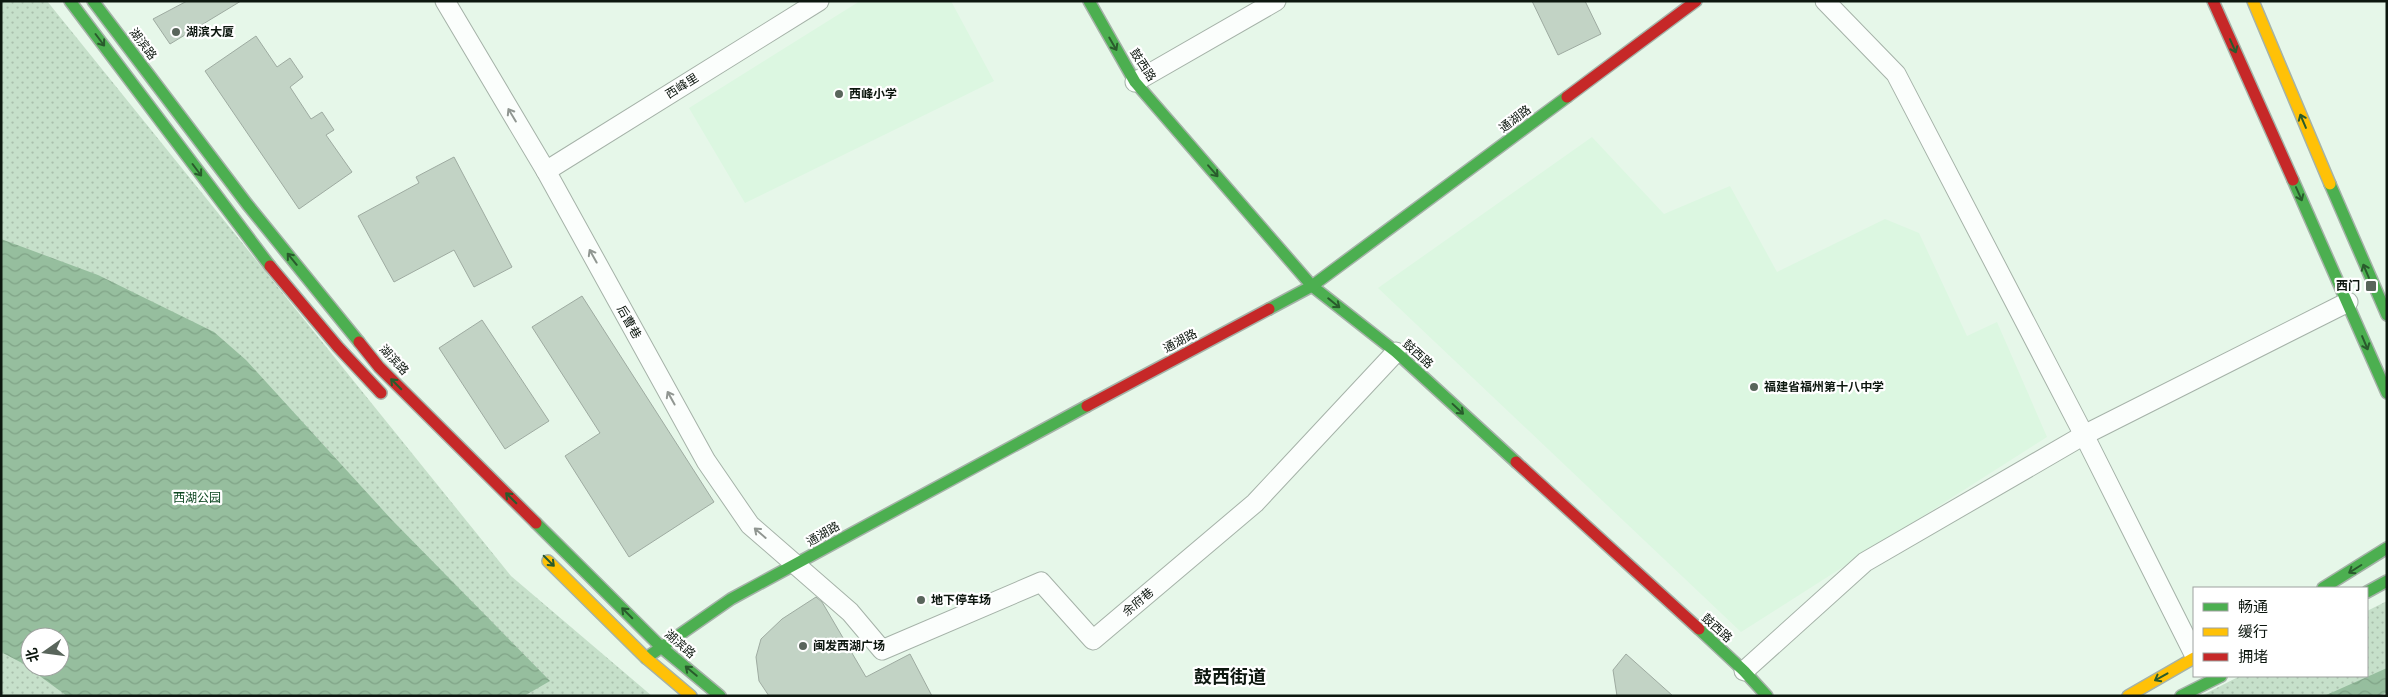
<svg xmlns="http://www.w3.org/2000/svg" width="2388" height="697" viewBox="0 0 2388 697" font-family="'Titillium Web','Noto Sans SC',sans-serif">
<style>
.built{fill:#dcf7e1}
.park{fill:url(#park-dots);fill-rule:evenodd}
.water{fill:url(#water-waves);fill-rule:evenodd}
.building{fill:#c2d3c5;stroke:#9eaba1}
.lines{fill:none;stroke-linecap:round;stroke-linejoin:round}
.street-casing{stroke:#a5b2a8;stroke-width:21}
.fast-casing{stroke:#a5b2a8;stroke-width:14}
.slow-casing{stroke:#a5b2a8;stroke-width:14}
.jam-casing{stroke:#a5b2a8;stroke-width:14}
.street{stroke:#fbfefc;stroke-width:19}
.fast{stroke:#4caf50;stroke-width:11}
.slow{stroke:#ffc107;stroke-width:11}
.jam{stroke:#c62828;stroke-width:11}
.oneway{stroke:#295b2c}
.oneway2{stroke:#909691}
.poi-dot{fill:#59655b;stroke:#fff;stroke-width:2}
.labels{text-anchor:middle;stroke-width:4.5;stroke-linejoin:round;paint-order:stroke}
.poi-label{font-size:12px;font-weight:bold;fill:#0d170f;stroke:#fff;text-anchor:start}
.street-label{font-size:12px;fill:#0d170f;stroke:#fff}
.park-label{font-size:12px;fill:#0d4721;stroke:#fff}
.district-label{font-size:18px;font-weight:bold;fill:#0d170f;stroke:#fff}
</style>
<defs>
<pattern id="park-dots" width="8" height="8" patternUnits="userSpaceOnUse" patternTransform="scale(1.25)"><rect width="8" height="8" fill="#c6e0ca"/><path d="M2 2h.1M6 6h.1" fill="none" stroke="#a9bfac" stroke-width="1.8" stroke-linecap="round"/></pattern>
<pattern id="water-waves" width="16" height="10" patternUnits="userSpaceOnUse" patternTransform="scale(1.25)"><rect width="16" height="10" fill="#96be9e"/><path d="M0 5q4-4 8 0t8 0" fill="none" stroke="#80a387"/></pattern>
</defs>
<rect width="100%" height="100%" fill="#e6f7e9"/>
<g class="built">
<polygon points="860,1 951,1 994,81 745,203 689,108"/>
<polygon points="1592,137 1664,214 1730,186 1777,272 1885,219 1919,233 1967,336 1997,322 2047,437 1741,632 1378,288"/>
</g>
<g class="park">
<path d="M1,1H47L511,576L652,696H1ZM30,637H60V667H30Z"/>
<polygon points="2387,601 2387,669 2326,696 2201,696 2240,676 2367,676 2367,611"/>
</g>
<g class="water">
<path d="M1,239L98,275L214,332L246,360L391,519L550,681L524,696H67L22,663L1,652ZM30,637H60V667H30Z"/>
<polygon points="2387,668 2387,693 2377,696 2324,696"/>
</g>
<g class="building">
<polygon points="187,1 241,1 170,44 153,19"/>
<polygon points="1532,1 1585,1 1601,34 1558,55"/>
<polygon points="256,36 277,67 290,58 303,77 290,87 311,119 322,112 334,130 326,135 352,172 299,209 205,71"/>
<polygon points="454,157 512,267 474,287 454,250 394,282 358,216 419,183 416,177"/>
<polygon points="582,296 714,502 629,557 565,456 600,433 532,327"/>
<polygon points="482,320 549,421 505,449 439,348"/>
<polygon points="816,597 822,602 866,677 910,654 932,696 769,696 759,681 756,657 761,639 782,619"/>
<polygon points="1626,654 1673,696 1617,696 1613,670"/>
</g>
<g class="lines">
<g class="street-casing">
<g id="street">
<polyline points="445,1 546,171 706,461 750,525 850,612 882,650 1041,582 1093,640 1255,503 1396,352"/>
<polyline points="1825,1 1896,74 2084,435 2194,654"/>
<polyline points="1135,82 1276,1"/>
<polyline points="546,171 819,1"/>
<polyline points="1744,671 1865,562 2084,435 2348,302"/>
</g>
</g>
<g class="fast-casing">
<g id="fast">
<polyline points="70,1 270,266"/>
<polyline points="93,1 247,204 359,342"/>
<polyline points="1089,1 1135,82 1312,286 1396,352 1516,462"/>
<polyline points="2293,180 2387,393"/>
<polyline points="2330,184 2387,315"/>
<polyline points="1269,309 1312,286 1567,97"/>
<polyline points="536,523 661,647 720,696"/>
<polyline points="2323,588 2387,548"/>
<polyline points="2367,592 2387,581"/>
<polyline points="1699,629 1744,671 1767,696"/>
<polyline points="646,658 731,599 1087,406"/>
<polyline points="2181,696 2221,676"/>
</g>
</g>
<g class="slow-casing">
<g id="slow">
<polyline points="2253,1 2330,184"/>
<polyline points="548,561 646,658 691,696"/>
<polyline points="2128,696 2194,658"/>
</g>
</g>
<g class="jam-casing">
<g id="jam">
<polyline points="2213,1 2293,180"/>
<polyline points="1567,97 1696,1"/>
<polyline points="270,266 338,347 381,393"/>
<polyline points="359,342 379,367 536,523"/>
<polyline points="1087,406 1269,309"/>
<polyline points="1516,462 1699,629"/>
</g>
</g>
<use href="#street" class="street"/>
<use href="#fast" class="fast"/>
<use href="#slow" class="slow"/>
<use href="#jam" class="jam"/>
</g>
<defs><path id="oneway-shaft" d="M-6 0H5M1.5-3L5.5 0L1.5 3" fill="none" stroke-width="1.6" stroke-linecap="round" stroke-linejoin="round" transform="scale(1.25)"/></defs>
<g class="oneway">
<use href="#oneway-shaft" transform="translate(100 40) rotate(53)"/>
<use href="#oneway-shaft" transform="translate(1113 44) rotate(60)"/>
<use href="#oneway-shaft" transform="translate(2233 46) rotate(66)"/>
<use href="#oneway-shaft" transform="translate(2303 121) rotate(-113)"/>
<use href="#oneway-shaft" transform="translate(197 170) rotate(53)"/>
<use href="#oneway-shaft" transform="translate(1213 171) rotate(49)"/>
<use href="#oneway-shaft" transform="translate(2299 194) rotate(66)"/>
<use href="#oneway-shaft" transform="translate(292 259) rotate(-129)"/>
<use href="#oneway-shaft" transform="translate(2366 271) rotate(-113)"/>
<use href="#oneway-shaft" transform="translate(1334 303) rotate(39)"/>
<use href="#oneway-shaft" transform="translate(2365 343) rotate(67)"/>
<use href="#oneway-shaft" transform="translate(396 384) rotate(-135)"/>
<use href="#oneway-shaft" transform="translate(1458 409) rotate(43)"/>
<use href="#oneway-shaft" transform="translate(511 498) rotate(-135)"/>
<use href="#oneway-shaft" transform="translate(549 561) rotate(45)"/>
<use href="#oneway-shaft" transform="translate(2355 569) rotate(148)"/>
<use href="#oneway-shaft" transform="translate(627 613) rotate(-135)"/>
<use href="#oneway-shaft" transform="translate(691 671) rotate(-140)"/>
<use href="#oneway-shaft" transform="translate(2161 677) rotate(151)"/>
</g>
<g class="oneway2">
<use href="#oneway-shaft" transform="translate(512 115) rotate(-121)"/>
<use href="#oneway-shaft" transform="translate(593 256) rotate(-119)"/>
<use href="#oneway-shaft" transform="translate(671 398) rotate(-119)"/>
<use href="#oneway-shaft" transform="translate(760 533) rotate(-139)"/>
</g>
<g class="poi-dot">
<circle cx="176" cy="32" r="5"/>
<circle cx="839" cy="94" r="5"/>
<rect x="2365" y="280" width="12" height="12" rx="2.5"/>
<circle cx="1754" cy="387" r="5"/>
<circle cx="921" cy="600" r="5"/>
<circle cx="803" cy="646" r="5"/>
</g>
<g class="labels">
<g class="poi-label">
<text x="186" y="36">湖滨大厦</text>
<text x="849" y="98">西峰小学</text>
<text x="2360" y="290" text-anchor="end">西门</text>
<text x="1764" y="391">福建省福州第十八中学</text>
<text x="931" y="604">地下停车场</text>
<text x="813" y="650">闽发西湖广场</text>
</g>
<g class="street-label">
<text transform="translate(143 44) rotate(53)" y="4">湖滨路</text>
<text transform="translate(1143 65) rotate(57)" y="4">鼓西路</text>
<text transform="translate(682 86) rotate(-32)" y="4">西峰里</text>
<text transform="translate(1515 119) rotate(-37)" y="4">通湖路</text>
<text transform="translate(629 322) rotate(61)" y="4">后曹巷</text>
<text transform="translate(1180 341) rotate(-28)" y="4">通湖路</text>
<text transform="translate(1418 354) rotate(42)" y="4">鼓西路</text>
<text transform="translate(394 360) rotate(47)" y="4">湖滨路</text>
<text transform="translate(823 534) rotate(-30)" y="4">通湖路</text>
<text transform="translate(1138 602) rotate(-40)" y="4">余府巷</text>
<text transform="translate(1717 628) rotate(42)" y="4">鼓西路</text>
<text transform="translate(680 644) rotate(41)" y="4">湖滨路</text>
</g>
<g class="park-label">
<text x="197" y="502">西湖公园</text>
</g>
<g class="district-label">
<text x="1230" y="683">鼓西街道</text>
</g>
</g>
<rect width="2388" height="697" fill="none" stroke="#0d170f" stroke-width="5"/>
<rect x="2193" y="587" width="175" height="90" fill="#ffffff" stroke="#9ea29f"/>
<rect x="2203" y="603" width="25" height="8" fill="#4caf50" stroke="#9ea29f"/>
<text x="2238" y="612" font-size="15" fill="#0d170f">畅通</text>
<rect x="2203" y="628" width="25" height="8" fill="#ffc107" stroke="#9ea29f"/>
<text x="2238" y="637" font-size="15" fill="#0d170f">缓行</text>
<rect x="2203" y="653" width="25" height="8" fill="#c62828" stroke="#9ea29f"/>
<text x="2238" y="662" font-size="15" fill="#0d170f">拥堵</text>
<g transform="translate(45 652) rotate(256)"><circle r="24" fill="#ffffff" stroke="#9ea29f"/>
<path d="M0-4L9 19L0 12L-9 19Z" fill="#59655b"/>
<text y="-8" font-size="14" font-weight="bold" text-anchor="middle" fill="#0d170f">北</text>
</g>
</svg>
